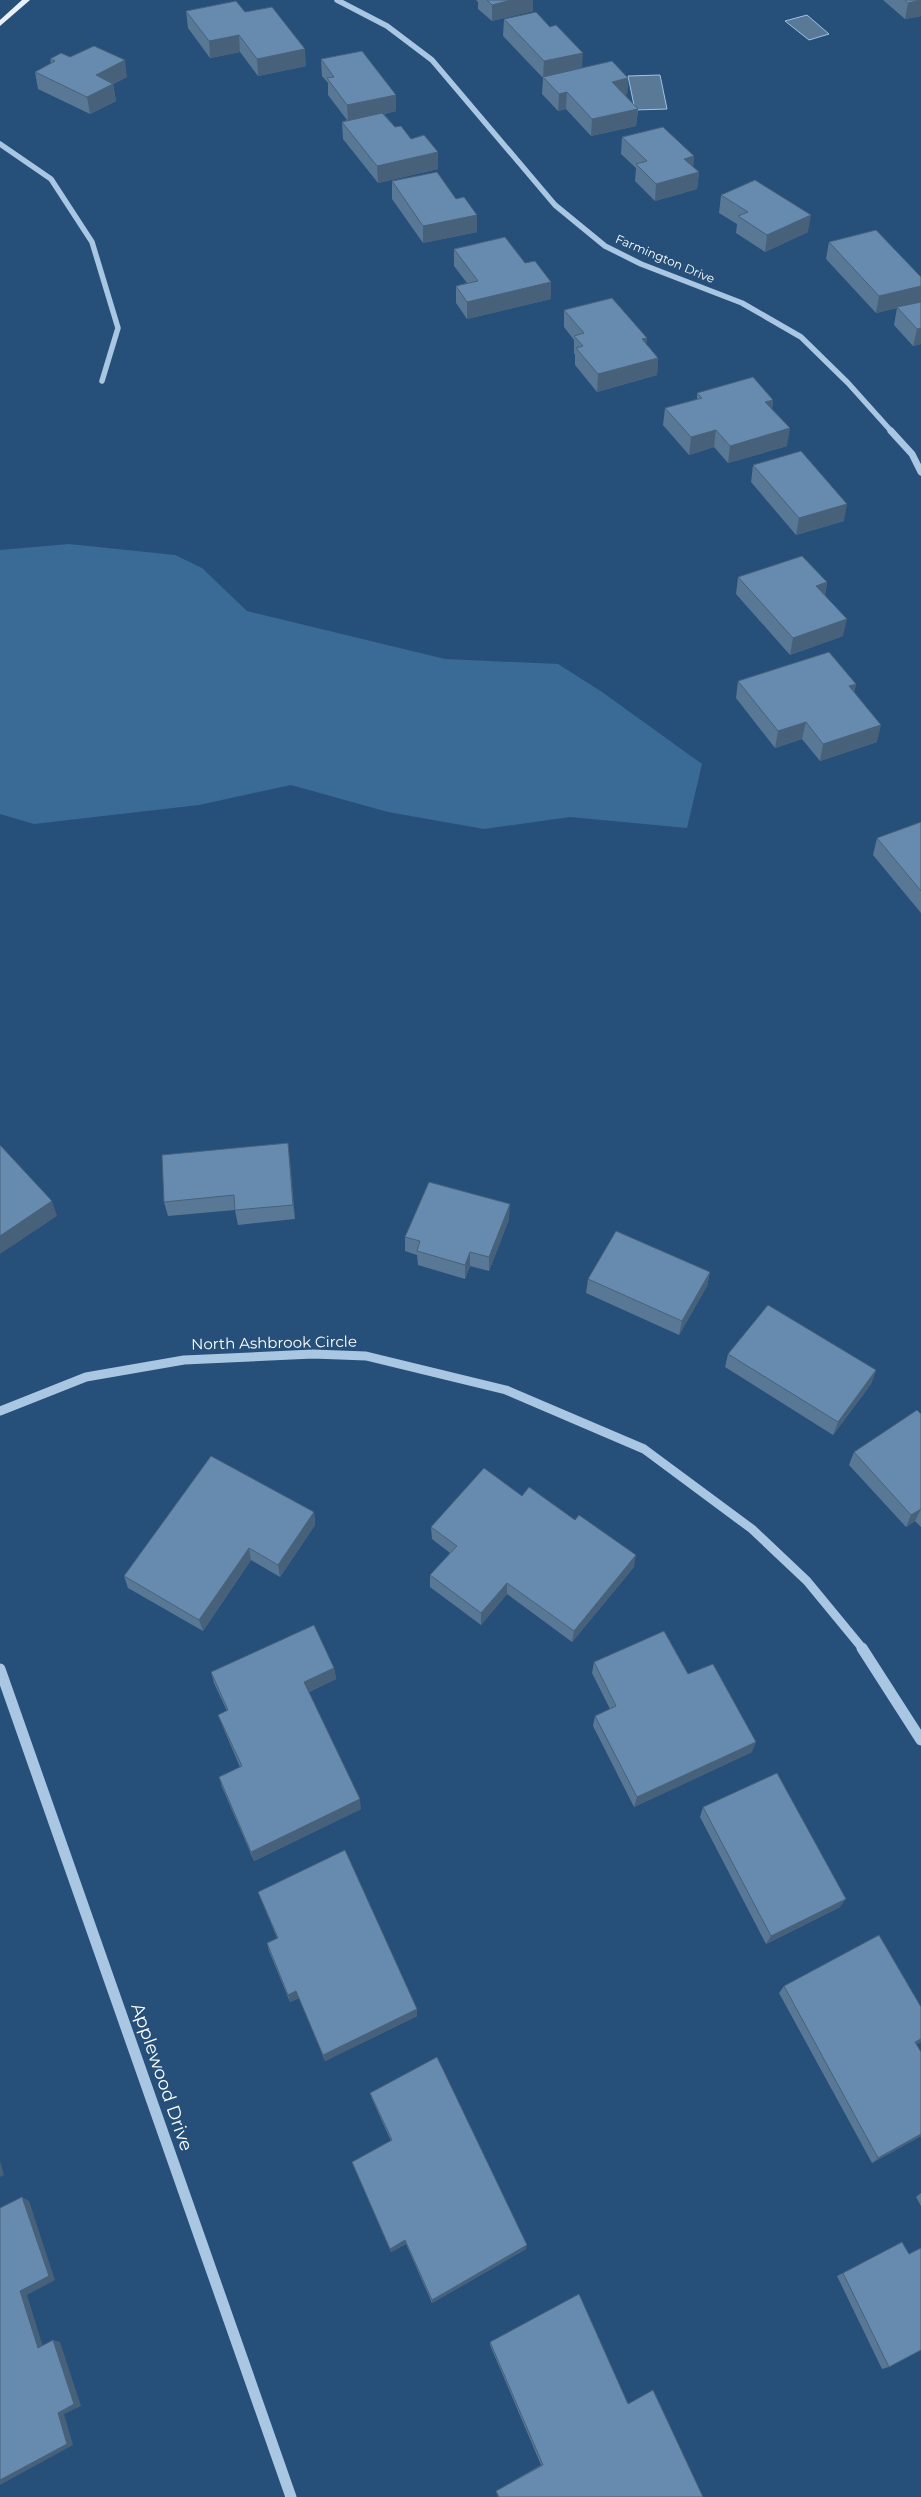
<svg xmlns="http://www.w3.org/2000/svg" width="921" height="2497" viewBox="0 0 921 2497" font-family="Montserrat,sans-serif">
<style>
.green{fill:#3a6a96}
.water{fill:#5a7997;stroke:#9ec3e4}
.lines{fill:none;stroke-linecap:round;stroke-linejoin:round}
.minor-far3{stroke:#a9c7e3;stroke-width:5.5}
.minor-far2{stroke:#a9c7e3;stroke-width:7}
.minor-far1{stroke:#a9c7e3;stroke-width:9}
.minor{stroke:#a9c7e3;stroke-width:11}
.major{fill:#e9f1fc;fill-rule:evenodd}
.wall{fill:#597896}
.shaded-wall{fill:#48617a}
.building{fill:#678baf;stroke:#48617a}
.labels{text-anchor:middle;stroke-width:4;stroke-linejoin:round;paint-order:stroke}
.far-street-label{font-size:12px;fill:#fff;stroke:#265079}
.street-label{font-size:15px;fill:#fff;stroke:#265079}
.near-street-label{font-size:18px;fill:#fff;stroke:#265079}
</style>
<rect width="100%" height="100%" fill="#265079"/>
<polygon class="green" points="69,544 175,555 202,568 247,611 445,659 558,664 602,692 702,764 687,828 570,817 484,829 388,812 291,785 199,805 34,824 0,814 0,550"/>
<g class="water">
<polygon points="807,15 829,34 809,40 785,21"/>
<polygon points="660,75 667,109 635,110 628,76"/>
</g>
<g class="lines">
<g class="minor-far3">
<polyline points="337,0 387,26 432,60 555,205 605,246 641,264 742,303 801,337 848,383 892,432"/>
<polyline points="0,144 51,179 92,242 118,328 102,381"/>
</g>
<polyline class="minor-far2" points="891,431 912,454 921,472"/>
<polyline class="minor-far1" points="0,1411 86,1377 184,1360 313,1354 366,1356 506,1390 644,1449 752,1529 807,1581 863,1649"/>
<g class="minor">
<polyline points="862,1648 921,1740"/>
<polyline points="0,1669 291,2497"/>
</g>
<polygon class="major" points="22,0 30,0 0,26 0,20"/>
</g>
<g class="wall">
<polygon points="476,0 533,0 533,11 492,21 478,9 478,2"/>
<polygon points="883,0 921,0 921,16 905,19"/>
<polygon points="186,11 245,12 306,66 258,76 240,52 210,58 188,28"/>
<polygon points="504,19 582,68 628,78 627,95 625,95 638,109 636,126 591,136 566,109 558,111 542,94 543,78 503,36"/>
<polygon points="70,57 127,77 113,84 116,101 90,114 38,89 35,72 51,64 50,59"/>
<polygon points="321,59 396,111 384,114 395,127 411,139 438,152 438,169 378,183 343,139 342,122 347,120 328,95 328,83 322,76"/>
<polygon points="622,137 694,156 693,167 699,172 697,189 655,201 635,181 636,168 621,154"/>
<polygon points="392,181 456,199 477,215 477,232 423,243 392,199"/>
<polygon points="721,195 808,232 765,252 736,233 737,224 719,213"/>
<polygon points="829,242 921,277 921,344 913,346 894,325 897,308 876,313 826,259"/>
<polygon points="454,249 551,299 467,319 456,303 456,286 467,283 454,266"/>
<polygon points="564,310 647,345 658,358 657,375 597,392 575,365 575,355 574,353 574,340 564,327"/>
<polygon points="697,393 773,400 772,409 787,446 728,463 714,447 689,455 663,425 665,408 697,399"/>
<polygon points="753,465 844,521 796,535 751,482"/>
<polygon points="738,577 827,582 825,595 843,636 790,655 736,594"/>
<polygon points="738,681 856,684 854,693 877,742 820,761 802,739 775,748 736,698"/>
<polygon points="921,822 921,913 873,855 877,838"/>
<polygon points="288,1143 295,1219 238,1225 235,1210 168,1216 164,1202"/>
<polygon points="509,1219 489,1271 470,1266 465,1279 418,1265 417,1255 405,1251 405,1237"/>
<polygon points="710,1272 707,1286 679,1335 586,1293 588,1279"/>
<polygon points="728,1354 876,1370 871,1384 833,1435 725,1367"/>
<polygon points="921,1414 921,1527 915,1521 906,1527 849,1465 854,1452"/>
<polygon points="522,1496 634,1567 572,1642 507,1594 481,1625 430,1587 430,1575 450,1553 432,1539 431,1527"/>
<polygon points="314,1512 315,1525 280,1577 251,1560 203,1631 128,1588 124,1576"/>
<polygon points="594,1662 688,1674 752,1752 634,1807 593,1726 595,1716 610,1709 592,1673"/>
<polygon points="334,1668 336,1679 309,1692 361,1809 254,1861 222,1787 219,1777 240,1767 222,1725 218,1715 227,1711 214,1683 211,1672"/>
<polygon points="703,1807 840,1907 766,1944 700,1817"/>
<polygon points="258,1892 417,2009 417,2016 325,2061 299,1998 290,2002 269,1951 267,1943 277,1938"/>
<polygon points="784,1986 921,2042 916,2044 921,2136 872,2163 779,1993"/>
<polygon points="370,2093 526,2249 432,2303 406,2244 391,2252 352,2162 391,2141 372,2099"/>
<polygon points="921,2193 921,2206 916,2197"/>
<polygon points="909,2254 889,2367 882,2369 837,2276 843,2273"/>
<polygon points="490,2342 628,2404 703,2497 498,2497 496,2491 541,2465 490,2345"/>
</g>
<g class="shaded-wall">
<polygon points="511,0 533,0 533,11 492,21 492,5"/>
<polygon points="921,0 921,16 905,19 908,3"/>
<polygon points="239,35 240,52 210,58 209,41"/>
<polygon points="305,49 306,66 258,76 257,59"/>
<polygon points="583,53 582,69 543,78 544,61"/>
<polygon points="125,60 127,77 113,84 116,101 90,114 87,97 96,75"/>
<polygon points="628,78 627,95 611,98 612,82"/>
<polygon points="567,92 566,109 558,111 559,94"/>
<polygon points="396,95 396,111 348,122 347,105"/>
<polygon points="638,109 636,126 591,136 592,119"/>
<polygon points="438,152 438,169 378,183 377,166"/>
<polygon points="694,156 693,173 684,159"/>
<polygon points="699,172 697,189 655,201 656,184"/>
<polygon points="477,215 477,232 423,243 423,226"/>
<polygon points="811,215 808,232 765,252 767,235"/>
<polygon points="551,282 551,299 467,319 467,302"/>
<polygon points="921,286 921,302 876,313 879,296"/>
<polygon points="921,328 921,344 913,346 917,329"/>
<polygon points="647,338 646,355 642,339"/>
<polygon points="658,358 657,375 597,392 598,374"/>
<polygon points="773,400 771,417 765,402"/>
<polygon points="790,428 787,446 728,463 730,446"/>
<polygon points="716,430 714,447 689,455 691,437"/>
<polygon points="847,504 844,521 796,535 799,518"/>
<polygon points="827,582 824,599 816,586"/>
<polygon points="847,619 843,636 790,655 793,638"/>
<polygon points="856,684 852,701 849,686"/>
<polygon points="806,722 802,739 775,748 778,731"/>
<polygon points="881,725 877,742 820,761 823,744"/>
<polygon points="288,1143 290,1158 295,1219 293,1205"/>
<polygon points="52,1201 57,1216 0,1254 0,1236"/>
<polygon points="510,1204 509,1219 489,1271 489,1257"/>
<polygon points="470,1252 470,1266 465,1279 465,1265"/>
<polygon points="710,1272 707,1286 679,1335 682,1321"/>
<polygon points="876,1370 871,1384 833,1435 838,1422"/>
<polygon points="921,1509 915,1521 906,1527 911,1515"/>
<polygon points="314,1512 315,1525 280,1577 278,1565"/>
<polygon points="249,1548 251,1560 203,1631 199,1620"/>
<polygon points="636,1555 634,1567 572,1642 574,1631"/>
<polygon points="507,1583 507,1594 481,1625 481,1613"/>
<polygon points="334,1668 336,1679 306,1693 304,1682"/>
<polygon points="756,1742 752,1752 634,1807 637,1797"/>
<polygon points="360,1799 361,1809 254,1861 251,1852"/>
<polygon points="846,1899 840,1907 766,1944 771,1936"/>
<polygon points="296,1991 299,1998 290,2002 288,1995"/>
<polygon points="417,2009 417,2016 325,2061 323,2055"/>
<polygon points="921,2039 921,2042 909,2049 915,2042"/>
<polygon points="921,2134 921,2136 872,2163 878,2158"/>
<polygon points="0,2161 4,2175 0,2177"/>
<polygon points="22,2197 29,2201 55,2280 27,2295 44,2350 38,2348 20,2291"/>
<polygon points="405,2240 406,2244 391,2252 390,2249"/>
<polygon points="527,2245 526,2249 432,2303 432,2300"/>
<polygon points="53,2340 60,2342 81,2406 64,2414 73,2445 0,2485 0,2480 58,2413"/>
</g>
<g class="building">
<polygon points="487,0 511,0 492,5"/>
<polygon points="905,0 920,0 908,3"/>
<polygon points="236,1 245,12 272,7 305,49 257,59 239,35 209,41 186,11"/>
<polygon points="536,12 550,27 556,25 583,53 544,61 504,19"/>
<polygon points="94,46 125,60 96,75 113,84 87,97 35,72 55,61 50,59 61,53 70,57"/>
<polygon points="362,51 396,95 347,105 327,78 334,77 321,59"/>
<polygon points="612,61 628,78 612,82 638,109 592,119 567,92 559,94 543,77"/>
<polygon points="382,113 395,127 401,126 411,139 424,135 438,152 377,166 342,122"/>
<polygon points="663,127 694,156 684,159 699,172 656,184 636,164 647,161 622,137"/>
<polygon points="437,172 456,199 464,197 477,215 423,226 392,181"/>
<polygon points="755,180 811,215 767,235 738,216 748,212 721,195"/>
<polygon points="876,230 921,277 921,286 879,296 829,242"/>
<polygon points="505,237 525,263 535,261 551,282 467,302 456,286 478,281 454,249"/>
<polygon points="612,298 647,338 642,339 658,358 598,374 576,348 583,346 574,336 584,333 564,310"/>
<polygon points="921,302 921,328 917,329 897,307"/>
<polygon points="753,377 773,400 765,402 790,428 730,446 716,430 691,437 665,408 702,398 697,393"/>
<polygon points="801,451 847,504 799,518 753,465"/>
<polygon points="802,556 827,582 816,586 847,619 793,638 738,577"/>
<polygon points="829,652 856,684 849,686 881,725 823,744 806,722 778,731 738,681"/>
<polygon points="921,822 921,891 877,838"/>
<polygon points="288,1143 293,1205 235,1210 234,1195 164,1202 162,1155"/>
<polygon points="0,1145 52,1201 0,1236"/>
<polygon points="429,1182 510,1204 489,1257 470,1252 465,1265 417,1251 420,1241 405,1237"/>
<polygon points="616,1231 710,1272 682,1321 588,1279"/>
<polygon points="768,1305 876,1370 838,1422 728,1354"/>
<polygon points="917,1410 921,1414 921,1509 911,1515 854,1452"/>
<polygon points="211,1456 314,1512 278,1565 249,1548 199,1620 124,1576"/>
<polygon points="484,1468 522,1496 529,1487 575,1520 579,1515 636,1555 574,1631 507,1583 481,1613 430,1575 457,1546 431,1527"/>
<polygon points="314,1625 334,1668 304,1682 360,1799 251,1852 219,1777 242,1766 218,1715 228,1710 211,1672"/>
<polygon points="664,1631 688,1674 713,1664 756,1742 637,1797 595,1716 616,1706 594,1662"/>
<polygon points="777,1773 846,1899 771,1936 703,1807"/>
<polygon points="345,1850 417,2009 323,2055 296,1991 288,1995 267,1943 278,1938 258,1892"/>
<polygon points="879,1935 921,2007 921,2039 915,2042 921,2052 921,2134 878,2158 784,1986"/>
<polygon points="437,2057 527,2245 432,2300 405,2240 390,2249 352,2162 392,2140 370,2093"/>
<polygon points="22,2197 49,2276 20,2291 38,2348 53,2340 74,2404 58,2413 67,2444 0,2480 0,2208"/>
<polygon points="902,2242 909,2254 921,2248 921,2350 889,2367 843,2273"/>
<polygon points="579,2294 628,2404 653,2390 703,2497 499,2497 496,2491 543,2465 490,2342"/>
</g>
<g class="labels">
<g class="far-street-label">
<text transform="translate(665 259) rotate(23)" y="4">Farmington Drive</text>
</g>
<g class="street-label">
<text transform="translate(274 1343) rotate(-1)" y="5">North Ashbrook Circle</text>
</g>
<g class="near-street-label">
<text transform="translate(162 2077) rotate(71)" y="6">Applewood Drive</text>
</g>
</g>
</svg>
